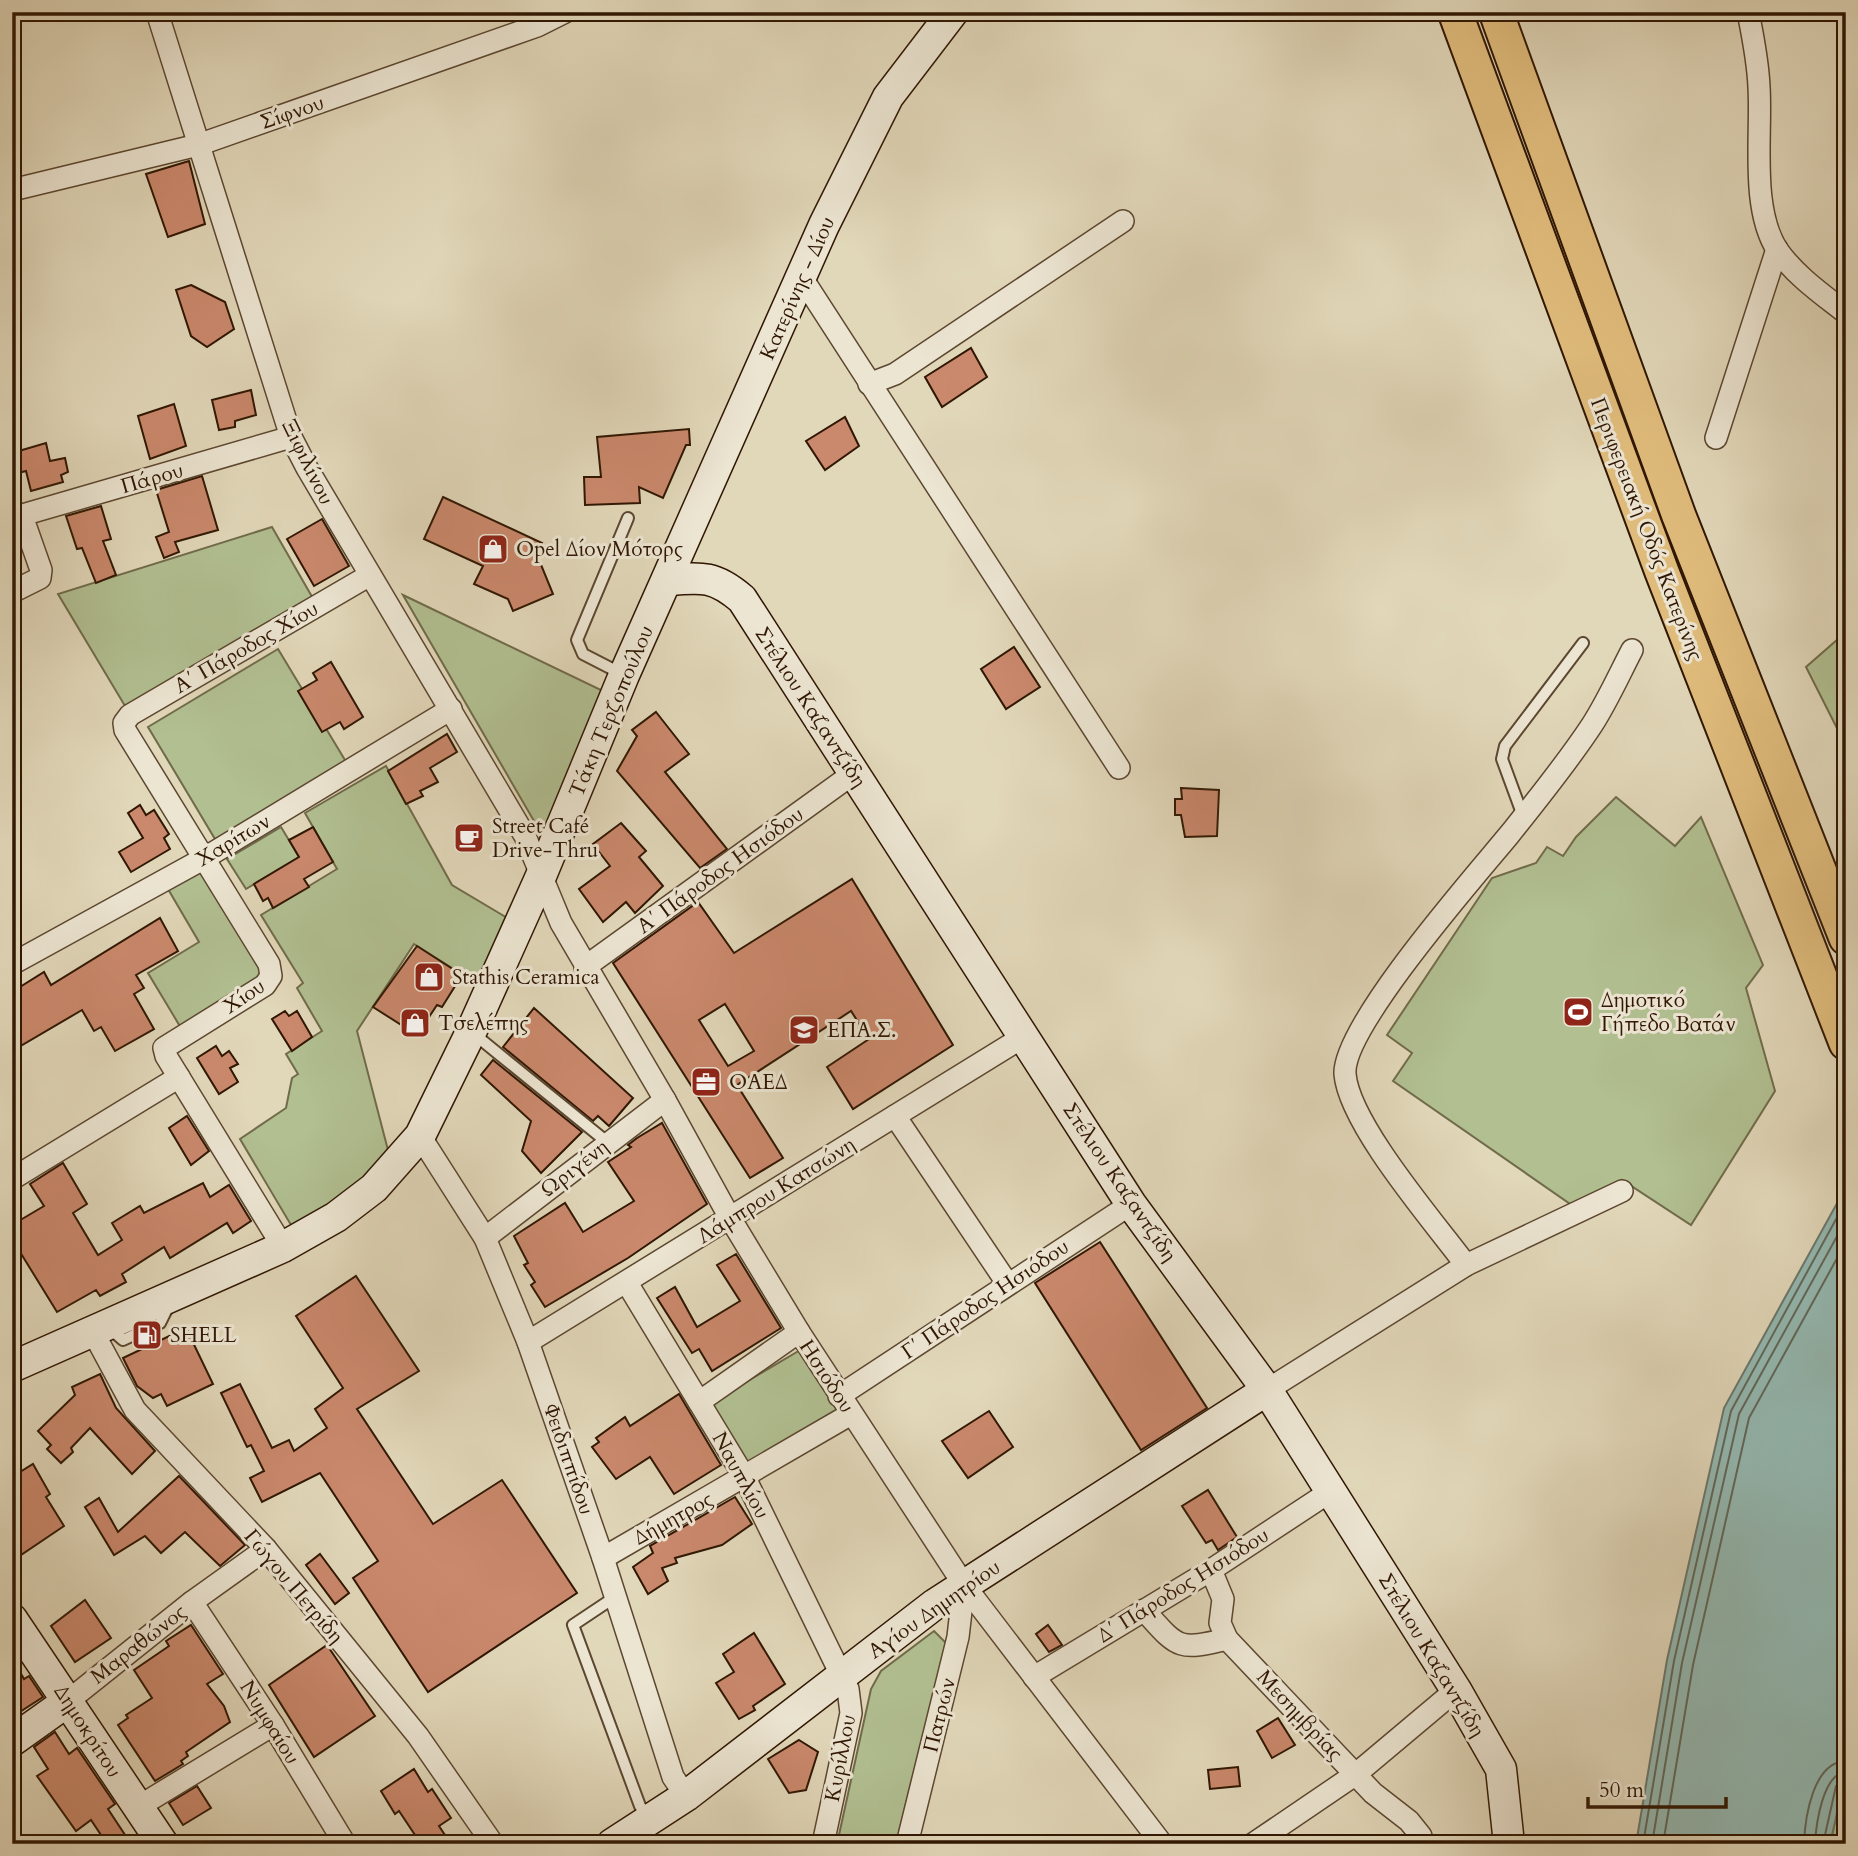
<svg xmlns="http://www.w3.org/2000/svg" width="1858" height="1856" viewBox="0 0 1858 1856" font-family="Cardo,serif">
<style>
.green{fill:#b1bf91;stroke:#706b4a;stroke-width:2}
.water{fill:#94b9b2;stroke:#6c786c;stroke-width:2}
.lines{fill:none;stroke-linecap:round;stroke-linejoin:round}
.shore{stroke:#62685a;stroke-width:2}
.building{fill:#ca886c;stroke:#301703;stroke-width:2;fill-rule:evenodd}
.lane-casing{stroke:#5c4730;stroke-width:14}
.street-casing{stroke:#5c4730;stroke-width:24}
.secondary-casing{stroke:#301703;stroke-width:33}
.primary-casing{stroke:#301703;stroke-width:37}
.lane{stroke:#ece5d2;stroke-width:10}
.street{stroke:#ece5d2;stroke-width:21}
.secondary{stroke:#ece5d2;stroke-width:30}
.primary{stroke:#e0bc7c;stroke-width:33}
.labels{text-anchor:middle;stroke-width:6;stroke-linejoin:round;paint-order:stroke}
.street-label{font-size:21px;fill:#301703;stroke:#ece5d2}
.poi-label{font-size:21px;fill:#301703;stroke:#ece5d2;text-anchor:start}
</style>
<rect width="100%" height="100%" fill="#e1d7b9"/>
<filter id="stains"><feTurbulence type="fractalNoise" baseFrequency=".00286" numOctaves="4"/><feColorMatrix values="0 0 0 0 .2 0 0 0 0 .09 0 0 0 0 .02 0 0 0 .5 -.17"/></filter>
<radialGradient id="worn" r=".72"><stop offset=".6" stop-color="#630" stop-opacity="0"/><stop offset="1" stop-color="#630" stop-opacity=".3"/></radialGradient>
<g class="green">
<polygon points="272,527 315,602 128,711 58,594"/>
<polygon points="403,595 603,691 550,825 540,828 534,821"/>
<polygon points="1846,632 1846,746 1806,667"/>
<polygon points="278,649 348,765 218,844 148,727"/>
<polygon points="386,766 452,885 509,919 479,985 414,944 357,1031 389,1154 348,1193 291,1225 240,1139 286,1108 292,1078 298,1074 286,1054 322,1031 297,988 303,983 261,915 337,869 305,813"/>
<polygon points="1616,797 1675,846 1701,817 1763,965 1746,988 1775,1091 1691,1225 1622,1180 1614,1192 1576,1208 1393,1081 1412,1053 1387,1035 1492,878 1536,863 1547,847 1563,856 1576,837"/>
<polygon points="281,827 299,857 246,889 227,859"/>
<polygon points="200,869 258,964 260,973 257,981 181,1028 148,973 199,942 168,889"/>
<polygon points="802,1349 841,1416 749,1467 710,1403"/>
<polygon points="934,1631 946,1643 896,1844 837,1844 871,1689 881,1671"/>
<polygon points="1846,1773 1846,1844 1830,1844"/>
</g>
<polygon class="water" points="1846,1187 1846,1773 1830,1844 1636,1844 1667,1660 1724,1408"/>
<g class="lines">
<g class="shore">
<polyline points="1643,1844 1674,1661 1731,1411 1846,1201"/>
<polyline points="1652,1844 1682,1663 1739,1414 1846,1220"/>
<polyline points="1663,1844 1693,1665 1749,1418 1846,1242"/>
<path d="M1804,1844C1805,1817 1813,1762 1846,1761"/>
<path d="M1815,1844C1816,1824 1823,1773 1846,1772"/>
<polyline points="1823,1844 1836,1786 1846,1780"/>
</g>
</g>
<g class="building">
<polygon points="189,161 205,224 168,237 146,174"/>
<polygon points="191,285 225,302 234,329 207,347 191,336 176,290"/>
<polygon points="971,348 987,377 942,407 925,377"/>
<polygon points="251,390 256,415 235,421 235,427 219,430 212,400"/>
<polygon points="174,404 186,446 150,459 138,416"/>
<polygon points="845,417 859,446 825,470 806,441"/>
<polygon points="689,429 690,445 686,445 663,498 639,487 640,503 585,505 584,477 601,477 597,437"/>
<polygon points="46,443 50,461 65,458 68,472 61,475 63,482 31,491 26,471 18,473 12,453"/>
<polygon points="202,476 218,530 175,542 179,552 164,558 156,537 169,532 156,490"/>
<polygon points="443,497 542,543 537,555 553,594 513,611 508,599 474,584 483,566 424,539"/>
<polygon points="101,506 111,539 103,541 116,575 96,583 82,548 77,549 66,516"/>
<polygon points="322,519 349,566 314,586 287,539"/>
<polygon points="1014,647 1040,687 1006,709 981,669"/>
<polygon points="331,662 363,717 344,729 340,722 322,732 298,691 317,680 313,673"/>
<polygon points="656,712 689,754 665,772 727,849 700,868 617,771 637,736 632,730"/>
<polygon points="447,734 457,752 430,768 438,782 420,791 423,796 406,804 388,771"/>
<polygon points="1181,788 1219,790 1217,836 1185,837 1181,815 1175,815 1175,799 1182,799"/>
<polygon points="140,805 146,815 154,810 169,834 164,838 170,849 131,872 119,852 143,838 128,813"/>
<polygon points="621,823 646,851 639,857 663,886 635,913 626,902 603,922 579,889 610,866 593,844"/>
<polygon points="313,827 333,862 304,879 309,887 273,908 268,898 263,901 254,884 299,857 289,840"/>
<path d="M852,879L953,1045L853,1109L827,1067L869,1039L851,1011L737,1085L783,1158L750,1178L613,963L698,902L734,953ZM725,1004L754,1051L728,1066L699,1020Z"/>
<polygon points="160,918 178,951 136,975 144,988 134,994 154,1029 115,1051 101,1027 94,1031 82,1010 12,1051 12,992 44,972 51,985"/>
<polygon points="417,946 462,975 442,1007 437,1005 417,1035 373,1007"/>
<polygon points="534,1008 633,1098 609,1126 598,1116 593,1121 503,1047"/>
<polygon points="285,1011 289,1016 297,1011 312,1037 292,1051 272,1019"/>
<polygon points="216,1046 222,1056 229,1051 238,1064 230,1068 238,1082 219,1094 197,1058"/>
<polygon points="493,1060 582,1132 541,1173 522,1151 531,1121 481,1075"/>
<polygon points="187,1116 209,1151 191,1165 169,1128"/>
<polygon points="662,1123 707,1204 628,1258 545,1307 531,1285 535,1282 524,1265 528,1263 514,1236 565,1203 583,1232 634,1201 608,1162 631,1147 628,1145 637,1138"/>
<polygon points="63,1163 87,1204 73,1213 98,1255 122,1240 112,1223 140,1206 144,1213 203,1183 210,1197 229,1185 251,1221 233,1233 227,1223 170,1258 164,1247 122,1274 126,1282 100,1296 96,1290 57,1312 12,1239 12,1225 44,1206 30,1184"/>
<polygon points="1100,1242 1207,1408 1141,1450 1035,1283"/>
<polygon points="736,1254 781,1328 712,1371 699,1349 692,1353 657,1298 675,1287 697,1327 740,1301 717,1265"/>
<polygon points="356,1276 419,1371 357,1409 433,1524 502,1480 577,1593 428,1692 353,1578 378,1561 320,1473 262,1502 250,1478 264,1471 251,1445 247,1447 221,1393 240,1384 272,1448 289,1440 294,1451 327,1428 315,1409 343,1388 296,1316"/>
<polygon points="186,1328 213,1384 167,1406 161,1394 153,1398 137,1386 123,1358"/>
<polygon points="100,1374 116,1408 155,1451 132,1474 90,1428 71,1448 73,1452 61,1463 47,1449 51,1445 38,1431 75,1395 72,1387"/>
<polygon points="679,1394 721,1465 674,1494 650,1457 616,1479 592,1447 599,1442 596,1438 625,1417 630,1426"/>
<polygon points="989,1411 1013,1447 968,1478 942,1441"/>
<polygon points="33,1464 50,1494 46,1497 64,1526 12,1561 12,1477"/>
<polygon points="179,1476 245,1545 220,1566 185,1532 161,1553 145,1536 114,1555 85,1507 99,1498 118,1532"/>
<polygon points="1208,1490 1237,1537 1218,1550 1212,1540 1206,1543 1182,1506"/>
<polygon points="735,1497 752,1524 722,1545 675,1558 677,1563 662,1568 668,1581 648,1594 633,1567 653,1553 650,1546"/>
<polygon points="320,1554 349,1593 335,1604 306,1565"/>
<polygon points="85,1600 111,1638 75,1662 51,1626"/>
<polygon points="191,1625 223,1674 207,1684 224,1706 230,1722 186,1752 188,1756 181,1761 183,1764 155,1781 118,1725 128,1718 126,1715 152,1698 134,1670 169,1646 166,1641"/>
<polygon points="1048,1625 1062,1645 1049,1652 1036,1634"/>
<polygon points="754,1633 785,1684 753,1706 755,1710 739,1719 716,1683 734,1672 723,1654"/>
<polygon points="327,1645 375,1716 314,1757 269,1685"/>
<polygon points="12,1658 24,1679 29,1676 43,1697 12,1717"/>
<polygon points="1278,1718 1295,1745 1272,1758 1257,1731"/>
<polygon points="55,1732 69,1754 77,1748 115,1804 108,1809 131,1844 107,1844 91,1820 76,1831 37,1776 48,1769 34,1747"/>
<polygon points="799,1740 818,1752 806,1790 789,1793 768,1759"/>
<polygon points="1238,1767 1240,1786 1210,1789 1208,1770"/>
<polygon points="414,1769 428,1792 432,1789 451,1818 439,1826 451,1844 421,1844 399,1811 395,1814 381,1791"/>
<polygon points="197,1786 211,1808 183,1825 169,1803"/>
</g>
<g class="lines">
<g class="lane-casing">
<g id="lane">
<polyline points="622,674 583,654 577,640 628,518"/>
<polyline points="1523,816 1502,759 1505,746 1583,643"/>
<polyline points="474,1034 607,1142"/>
<polyline points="115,1333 123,1340 160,1323 166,1311"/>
<polyline points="615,1597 573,1625 640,1806 648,1817"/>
</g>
</g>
<g class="street-casing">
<g id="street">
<polyline points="157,12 291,437 307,468 525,836 561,923 665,1100 730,1218 799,1332 964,1585 1162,1844"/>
<path d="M1748,12C1753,37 1758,61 1759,87C1762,135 1750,209 1778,251C1796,276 1822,294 1846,313"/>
<polyline points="12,190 198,145 537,26 565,12"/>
<polyline points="802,278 1119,768"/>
<polyline points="869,384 895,374 1123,221"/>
<polyline points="1716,438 1777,249"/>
<polyline points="12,518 291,437"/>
<polyline points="12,592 40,578 41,570 22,516"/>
<polyline points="12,964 203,859 451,709"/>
<polyline points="585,967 854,773"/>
<polyline points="895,1116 1007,1283"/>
<polyline points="420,1136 485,1238 528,1342 603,1558 673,1777 686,1796"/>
<polyline points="12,1179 179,1077"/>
<polyline points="485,1238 665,1100"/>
<polyline points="283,1247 166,1056 164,1048 265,985 271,976 269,964 125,730 124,723 130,715 370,575"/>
<path d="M1466,1265C1434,1222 1349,1124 1345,1074C1342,1027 1476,875 1509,835C1537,800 1567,763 1592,725C1607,702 1619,675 1632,650"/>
<polyline points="627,1283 745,1478 848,1689 851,1713 823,1844"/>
<polyline points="93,1332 135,1410 266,1549 418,1736 493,1844"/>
<polyline points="528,1342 1023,1037"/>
<polyline points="1267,1390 1466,1265 1622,1191"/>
<polyline points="839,1396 1131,1204"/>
<polyline points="699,1402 799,1332"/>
<polyline points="603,1558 851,1414"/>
<polyline points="1211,1570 1223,1599 1220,1623 1227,1639 1373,1793 1409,1821 1421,1836 1422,1844"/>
<polyline points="192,1602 273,1725 345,1844"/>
<path d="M1144,1610C1178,1648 1177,1651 1227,1639"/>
<polyline points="1034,1677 1211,1570 1331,1491"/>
<polyline points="68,1701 192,1602 266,1549"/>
<polyline points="138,1807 273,1725"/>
<polyline points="907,1844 958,1637 964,1585"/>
<polyline points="1253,1844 1356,1774 1456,1690"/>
</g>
</g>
<g class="secondary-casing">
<g id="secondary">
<path d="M669,580C703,577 715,576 742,599L1131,1204L1267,1390L1456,1690L1501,1769L1509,1844"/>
<polyline points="12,1367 283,1247 336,1217 374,1188 420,1136 471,1032 541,876 624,675 824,225 888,97 953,12"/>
<polyline points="12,1619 163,1844"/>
<polyline points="12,1741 68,1701"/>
<polyline points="612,1844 686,1796 935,1604 1267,1390"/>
</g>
</g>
<g class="primary-casing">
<g id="primary">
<polyline points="1455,12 1662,572 1846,1043"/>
<polyline points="1496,12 1679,516 1846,938"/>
</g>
</g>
<use href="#lane" class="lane"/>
<use href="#street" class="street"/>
<use href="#secondary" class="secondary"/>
<use href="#primary" class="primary"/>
</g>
<defs>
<g id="shop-square" transform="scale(1.575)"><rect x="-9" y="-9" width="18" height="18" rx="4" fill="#8f2418" stroke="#ece5d2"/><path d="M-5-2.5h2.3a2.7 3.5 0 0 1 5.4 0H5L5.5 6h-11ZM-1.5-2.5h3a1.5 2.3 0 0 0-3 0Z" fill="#fff"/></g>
<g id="cafe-square" transform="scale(1.575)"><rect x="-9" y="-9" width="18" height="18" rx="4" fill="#8f2418" stroke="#ece5d2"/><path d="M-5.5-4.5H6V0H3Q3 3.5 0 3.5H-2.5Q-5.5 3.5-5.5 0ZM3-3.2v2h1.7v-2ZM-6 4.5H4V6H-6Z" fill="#fff"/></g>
<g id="stadium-square" transform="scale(1.575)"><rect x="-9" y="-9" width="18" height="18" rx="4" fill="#8f2418" stroke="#ece5d2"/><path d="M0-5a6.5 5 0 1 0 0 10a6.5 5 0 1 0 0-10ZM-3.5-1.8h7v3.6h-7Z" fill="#fff"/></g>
<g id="school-square" transform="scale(1.575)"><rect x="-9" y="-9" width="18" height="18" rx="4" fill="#8f2418" stroke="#ece5d2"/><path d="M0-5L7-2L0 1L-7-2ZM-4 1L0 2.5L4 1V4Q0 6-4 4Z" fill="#fff"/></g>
<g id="office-square" transform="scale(1.575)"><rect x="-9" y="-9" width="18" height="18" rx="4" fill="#8f2418" stroke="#ece5d2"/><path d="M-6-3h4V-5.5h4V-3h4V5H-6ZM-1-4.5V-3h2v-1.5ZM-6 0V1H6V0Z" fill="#fff"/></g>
<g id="fuel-square" transform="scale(1.575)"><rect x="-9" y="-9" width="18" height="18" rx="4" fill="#8f2418" stroke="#ece5d2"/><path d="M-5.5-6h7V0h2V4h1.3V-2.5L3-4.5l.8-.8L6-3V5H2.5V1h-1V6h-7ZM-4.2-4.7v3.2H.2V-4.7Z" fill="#fff"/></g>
</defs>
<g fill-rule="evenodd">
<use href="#shop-square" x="493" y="549"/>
<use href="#cafe-square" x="469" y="838"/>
<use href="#shop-square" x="429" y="977"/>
<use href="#stadium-square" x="1578" y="1012"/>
<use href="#shop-square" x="415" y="1023"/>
<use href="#school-square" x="804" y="1030"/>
<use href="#office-square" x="706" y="1082"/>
<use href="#fuel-square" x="147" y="1335"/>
</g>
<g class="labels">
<g class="street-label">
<text transform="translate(292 112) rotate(-19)" y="7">Σίφνου</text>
<text transform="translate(797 288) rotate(-66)" y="7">Κατερίνης - Δίου</text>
<text transform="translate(308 462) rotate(64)" y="7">Ξιφιλίνου</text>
<text transform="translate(152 478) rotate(-16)" y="7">Πάρου</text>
<text transform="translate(1647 529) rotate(69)" y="7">Περιφερειακή Οδός Κατερίνης</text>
<text transform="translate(246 647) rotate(-30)" y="7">Α΄ Πάροδος Χίου</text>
<text transform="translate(811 707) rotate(57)" y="7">Στέλιου Καζαντζίδη</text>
<text transform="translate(611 711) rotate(-67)" y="7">Τάκη Τερζοπούλου</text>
<text transform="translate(233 840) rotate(-31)" y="7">Χαρίτων</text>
<text transform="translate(720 870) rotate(-36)" y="7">Α΄ Πάροδος Ησιόδου</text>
<text transform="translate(244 996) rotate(-34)" y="7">Χίου</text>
<text transform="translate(574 1168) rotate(-38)" y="7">Ωριγένη</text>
<text transform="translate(1120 1182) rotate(56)" y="7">Στέλιου Καζαντζίδη</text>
<text transform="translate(776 1190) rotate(-32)" y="7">Λάμπρου Κατσώνη</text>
<text transform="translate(985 1299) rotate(-34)" y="7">Γ΄ Πάροδος Ησιόδου</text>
<text transform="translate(827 1376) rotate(57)" y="7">Ησιόδου</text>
<text transform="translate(569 1459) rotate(71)" y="7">Φειδιππίδου</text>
<text transform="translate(741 1475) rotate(61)" y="7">Ναυπλίου</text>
<text transform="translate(673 1518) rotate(-29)" y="7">Δήμητρος</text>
<text transform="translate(1183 1585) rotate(-32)" y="7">Δ΄ Πάροδος Ησιόδου</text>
<text transform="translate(294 1586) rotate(50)" y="7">Γώγου Πετρίδη</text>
<text transform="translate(934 1609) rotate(-35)" y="7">Αγίου Δημητρίου</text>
<text transform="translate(138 1644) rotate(-38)" y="7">Μαραθώνος</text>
<text transform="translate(1432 1655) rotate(59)" y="7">Στέλιου Καζαντζίδη</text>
<text transform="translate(939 1715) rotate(-76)" y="7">Πατρών</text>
<text transform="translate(1300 1715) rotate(47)" y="7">Μεσημβρίας</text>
<text transform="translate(270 1722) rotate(58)" y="7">Νυμφαίου</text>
<text transform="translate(88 1731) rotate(57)" y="7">Δημοκρίτου</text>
<text transform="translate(840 1758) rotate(-79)" y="7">Κυρίλλου</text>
</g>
<g class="poi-label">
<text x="516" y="556">Opel Δίον Μότορς</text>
<text x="492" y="833">Street Café<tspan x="492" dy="24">Drive-Thru</tspan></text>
<text x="452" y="984">Stathis Ceramica</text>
<text x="1601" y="1007">Δημοτικό<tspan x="1601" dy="24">Γήπεδο Βατάν</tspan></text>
<text x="438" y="1030">Τσελέπης</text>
<text x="827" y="1037">ΕΠΑ.Σ.</text>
<text x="729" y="1089">ΟΑΕΔ</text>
<text x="170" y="1342">SHELL</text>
</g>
</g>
<rect width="1858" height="1856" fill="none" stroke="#e1d7b9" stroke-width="42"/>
<rect x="14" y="14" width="1830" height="1828" fill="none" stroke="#301703" stroke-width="3.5"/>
<rect x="21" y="21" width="1816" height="1814" fill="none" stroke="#301703" stroke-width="2"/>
<path d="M1588 1797v10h138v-10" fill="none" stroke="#301703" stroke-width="3.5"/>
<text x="1599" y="1797" font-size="21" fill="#301703" stroke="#ece5d2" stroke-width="5" paint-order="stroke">50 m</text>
<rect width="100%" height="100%" filter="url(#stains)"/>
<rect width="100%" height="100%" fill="url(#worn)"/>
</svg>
